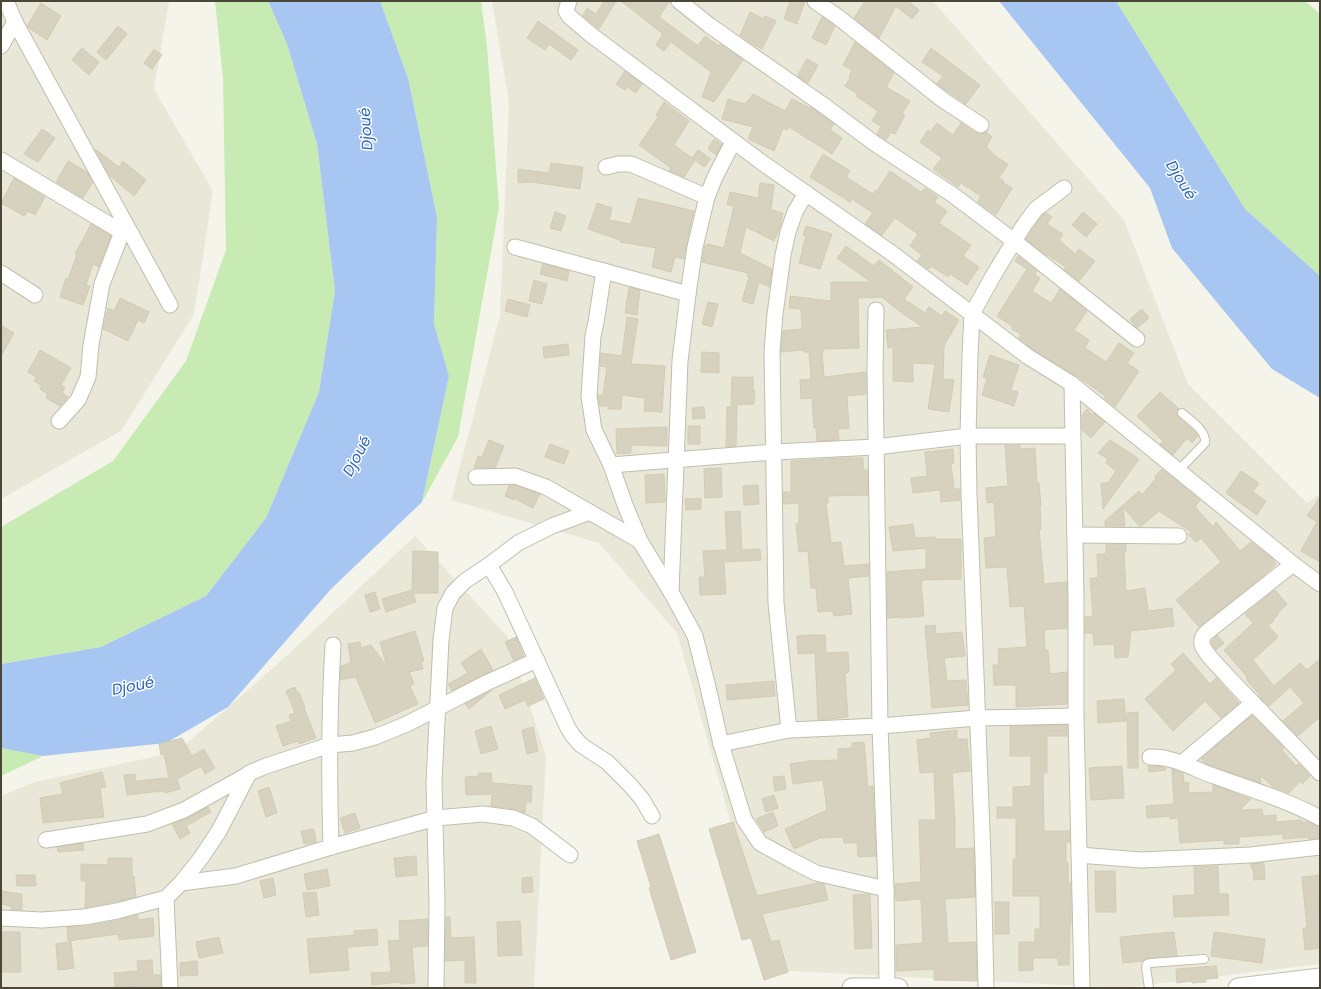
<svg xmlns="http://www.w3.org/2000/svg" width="1321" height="989" viewBox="0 0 1321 989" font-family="Poppins,sans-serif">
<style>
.residential{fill:#e9e7d8}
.green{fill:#c8eab3}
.water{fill:#a7c6f2}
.building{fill:#d7d2bf;stroke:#d2ccb2}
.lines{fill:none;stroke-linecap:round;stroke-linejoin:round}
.service-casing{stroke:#c1beac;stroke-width:10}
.minor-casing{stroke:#c1beac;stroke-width:17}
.tertiary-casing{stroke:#c1beac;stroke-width:21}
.service{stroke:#fff;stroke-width:8}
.minor{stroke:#fff;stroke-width:15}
.tertiary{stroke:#fff;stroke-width:19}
.labels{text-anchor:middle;stroke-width:3;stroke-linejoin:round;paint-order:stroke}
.water-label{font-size:15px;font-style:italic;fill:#2d66b9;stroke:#fff}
</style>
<rect width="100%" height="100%" fill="#f5f4ea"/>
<g class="residential">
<polygon points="1,1 169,1 154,89 213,191 194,314 121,431 1,499"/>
<polygon points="492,1 933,1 1124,220 1188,384 1307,503 1320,494 1320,964 1122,988 773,970 677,633 599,543 451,500 500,316 509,102"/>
<polygon points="415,536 507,636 546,756 534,988 1,988 1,796 35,782 177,752 283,659"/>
</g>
<g class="green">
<polygon points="215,1 268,1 287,44 317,144 335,291 319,392 266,518 206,596 101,647 1,664 1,527 113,461 186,361 226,250 223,79"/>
<polygon points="380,1 481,1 487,47 499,207 458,437 422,502 449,376 434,324 437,217 408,78"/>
<polygon points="1116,1 1305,1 1320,14 1320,276 1245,209"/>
<polygon points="1,748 43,756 1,776"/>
</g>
<g class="water">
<polygon points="268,1 380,1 408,78 437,217 434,324 449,376 422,502 331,589 228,707 166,743 43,756 1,748 1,664 101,647 206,596 266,518 319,392 335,291 317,144 287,44"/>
<polygon points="999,1 1116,1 1245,209 1320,276 1320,398 1272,369 1172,248 1150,188"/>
</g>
<g class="building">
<polygon points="604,1 616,1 599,29 583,16 587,8 596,14"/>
<polygon points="621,1 670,1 659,17 698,46 705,36 719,46 720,44 743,60 714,102 702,97 711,72 671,42 664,51 656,45 663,34"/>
<polygon points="790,1 805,1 797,24 784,19"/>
<polygon points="865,1 908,1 919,10 912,19 896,6 879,38 854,18"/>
<polygon points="41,3 61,16 47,40 29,28 27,26"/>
<polygon points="750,12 764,19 765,16 776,21 762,49 754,45 740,35"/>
<polygon points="822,17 835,26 826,45 812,38"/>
<polygon points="538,21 578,50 571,60 549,44 545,50 527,38"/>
<polygon points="118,26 127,34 106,60 97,52"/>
<polygon points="855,42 894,73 886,87 910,101 902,113 905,115 895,134 891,132 886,140 877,134 881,126 872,121 878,111 856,96 857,94 845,86 850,78 849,77 852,70 843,65"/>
<polygon points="82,48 99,62 89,75 72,60"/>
<polygon points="931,48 980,85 966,104 937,84 943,76 922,62"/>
<polygon points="154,49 162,55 152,69 144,63"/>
<polygon points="807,59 818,65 808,83 797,76"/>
<polygon points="625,71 642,84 636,93 627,87 625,90 616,84"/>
<polygon points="753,94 785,111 792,99 810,108 811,107 834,124 830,130 842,138 832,154 789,127 787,130 783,128 774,151 748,139 753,127 722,119 728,99 745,104"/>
<polygon points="664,102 689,121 674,145 692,158 698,150 711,159 704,167 695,160 684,177 669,171 671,168 639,145 658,117 656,115"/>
<polygon points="937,123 953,135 961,123 976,133 981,134 986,132 992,137 986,147 998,158 1008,164 999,178 1004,181 1003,183 1012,188 996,215 978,202 981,196 961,183 958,187 933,169 942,158 920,142 928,130 930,132"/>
<polygon points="42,129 55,138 38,162 24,154"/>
<polygon points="714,139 722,145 716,155 708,149"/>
<polygon points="95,149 119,167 123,161 146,180 134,196 110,176"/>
<polygon points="823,154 850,171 846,177 873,194 876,190 877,191 890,171 921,192 925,188 938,197 934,202 947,211 939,223 971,245 963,256 979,267 967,285 950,274 948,277 931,266 929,269 917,261 922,255 910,246 918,234 895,218 882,235 865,224 873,213 852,199 850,202 810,177"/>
<polygon points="68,161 87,172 93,182 83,198 56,182"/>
<polygon points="551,163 583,167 580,189 531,182 518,183 518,169 549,173"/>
<polygon points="14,178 45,197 35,215 28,211 24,216 1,203"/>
<polygon points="760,183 774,185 771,210 783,213 780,227 774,241 746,227 740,253 772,269 770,287 759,282 753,304 742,301 749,277 747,276 748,273 702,262 705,245 707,246 708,244 724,248 734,206 727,205 730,192 758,198"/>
<polygon points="638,198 694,211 687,240 684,259 675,257 671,272 652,267 656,248 620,242 620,240 588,229 597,203 612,208 609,220 631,224"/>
<polygon points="555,212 566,216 561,231 550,228"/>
<polygon points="1083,212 1097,224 1086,237 1072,225"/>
<polygon points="1046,213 1052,217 1047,224 1063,234 1059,240 1075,254 1079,249 1095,261 1079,281 1064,269 1066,267 1048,255 1047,256 1026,239 1042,215"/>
<polygon points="91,224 111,236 99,267 93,264 86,285 90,286 83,305 60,297 66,278 68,279 77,255 75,254"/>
<polygon points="806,226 832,234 820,269 799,263 803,249 802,249 806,236 803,235"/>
<polygon points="846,246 874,266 879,260 913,287 904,299 925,313 929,307 942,316 945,311 959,320 944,346 943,379 954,380 949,412 928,409 935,364 913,363 913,382 893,381 893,347 888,348 886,330 923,327 903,314 882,297 858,298 859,348 823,349 824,351 822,351 824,377 866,372 866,394 847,396 849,428 838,429 839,440 817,441 816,428 814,428 812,398 801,399 800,380 811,379 809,352 804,352 803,350 781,352 783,331 802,329 801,309 789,308 790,296 831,301 831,282 871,282 837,258"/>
<polygon points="1018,256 1037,271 1035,275 1040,278 1032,291 1051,303 1060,289 1087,311 1074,330 1089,340 1085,348 1106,362 1119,343 1134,353 1127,363 1139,371 1115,407 1104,398 1105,396 1077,376 1032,349 1019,338 1021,334 1012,329 1013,327 997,316 1027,269 1015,261"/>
<polygon points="543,264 569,271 567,281 540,274"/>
<polygon points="534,280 547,284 542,304 529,301"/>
<polygon points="629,287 640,290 637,315 625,313"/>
<polygon points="120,298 149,312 144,323 138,320 128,341 103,329 108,308 114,311"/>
<polygon points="508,299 530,305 527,317 505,311"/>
<polygon points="708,302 718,304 712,327 702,324"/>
<polygon points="1142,309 1149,318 1137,328 1130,319"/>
<polygon points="627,317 638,319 631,364 665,366 662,412 644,411 645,398 622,395 621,409 608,409 608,406 600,406 598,395 603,395 607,367 600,366 601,353 622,356"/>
<polygon points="1,325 14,333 1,356"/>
<polygon points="568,344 569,355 544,358 543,347"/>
<polygon points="40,350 71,368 61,385 65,387 62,393 68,397 60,406 46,398 48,394 40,389 42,386 34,381 36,377 28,372"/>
<polygon points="702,352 719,353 719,373 701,372"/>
<polygon points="990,355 1019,365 1011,390 1018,392 1014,406 982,395 987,379 983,377"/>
<polygon points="732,377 753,377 753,391 755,391 754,404 731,405"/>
<polygon points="1160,392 1179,409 1177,412 1178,417 1193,430 1198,436 1192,443 1187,438 1173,455 1160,444 1163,441 1137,416"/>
<polygon points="737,406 736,446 726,447 727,407"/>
<polygon points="704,407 705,418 693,419 692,408"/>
<polygon points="1087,409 1093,415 1094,413 1105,422 1091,438 1082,430 1082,415"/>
<rect x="688" y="426" width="12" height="18"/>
<polygon points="667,427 667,446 631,445 631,453 617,454 616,429"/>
<polygon points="489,440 504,446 495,468 474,468 478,456 482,457"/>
<polygon points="1110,440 1139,459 1103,509 1101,483 1108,483 1116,471 1106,463 1108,459 1098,453"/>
<polygon points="550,444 569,451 564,464 545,457"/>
<polygon points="1005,445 1020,445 1020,449 1035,448 1037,483 1039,483 1041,506 1040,506 1041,529 1039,529 1044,584 1067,582 1067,628 1044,630 1045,650 1048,650 1050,674 1067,672 1067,704 1016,707 1016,685 994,685 993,665 999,665 998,649 1027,647 1024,606 1010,607 1007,567 986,568 984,538 996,537 994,502 987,503 986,488 1008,486"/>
<polygon points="953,449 954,463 951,464 954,489 960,489 960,500 941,502 940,490 913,493 911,478 927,476 925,452"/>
<polygon points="841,458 863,458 863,470 867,470 868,495 828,496 828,503 826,503 831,543 841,542 844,566 869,564 869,576 848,578 852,614 834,616 833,611 818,612 816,588 811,588 808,551 799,552 796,524 799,523 799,503 783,504 783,492 791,492 791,461"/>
<polygon points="721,468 722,497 705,498 704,469"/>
<polygon points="1162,469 1200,500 1195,507 1213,527 1216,522 1240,551 1251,542 1271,557 1276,564 1263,576 1199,627 1176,600 1221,562 1201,538 1196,542 1189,535 1191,532 1159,511 1140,527 1123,507 1125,526 1105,526 1105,521 1139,491 1142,495 1156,478 1155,476"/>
<polygon points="1241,471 1259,483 1253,492 1266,501 1257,515 1226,493"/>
<polygon points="664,474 665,502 646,503 645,475"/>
<polygon points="509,485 514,485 540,494 533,508 515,499 514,500 505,496"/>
<polygon points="758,485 759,504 744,505 743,486"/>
<polygon points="1320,497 1320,562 1301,551 1317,522 1307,516"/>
<polygon points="701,498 701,509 686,510 685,499"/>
<polygon points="740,511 742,550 760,549 761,560 724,562 726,594 700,595 699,577 705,577 703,551 727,550 725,512"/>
<polygon points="913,524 915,538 935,537 935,539 961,539 961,579 922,580 922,582 921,582 924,616 900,618 900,617 887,618 887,572 926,569 926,548 893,551 889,527"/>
<polygon points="1106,544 1126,544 1126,552 1124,552 1126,591 1145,588 1148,611 1172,608 1174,626 1131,631 1128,657 1115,658 1114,644 1094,645 1093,633 1085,633 1085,617 1093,616 1090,578 1098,578 1097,554 1106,554"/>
<polygon points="413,551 438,552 438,593 413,593 416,602 386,612 382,599 412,590"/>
<polygon points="1275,590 1287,604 1277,614 1278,615 1273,620 1274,621 1268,625 1278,637 1253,660 1274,686 1300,663 1307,670 1320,659 1320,717 1298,736 1283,721 1304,703 1290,687 1269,706 1260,698 1261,697 1246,679 1247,677 1224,650 1253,623 1245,614"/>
<polygon points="375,592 380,609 370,612 365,595"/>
<polygon points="935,625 936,634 962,632 965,656 944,658 947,681 966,680 968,705 932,708 925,626"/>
<polygon points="415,631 424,661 421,662 423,669 409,672 414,684 410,686 418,704 375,723 356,677 340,680 341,666 351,663 348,644 360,642 361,648 371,645 387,667 380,642"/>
<polygon points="813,635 825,635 826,653 848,652 849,672 845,673 848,717 818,720 815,653 798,654 797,636"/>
<polygon points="1217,635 1224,643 1216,650 1211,642"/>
<polygon points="516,637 524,656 514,661 505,642"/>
<polygon points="481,649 493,670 452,691 448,684 468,673 461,663"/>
<polygon points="1183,653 1210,684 1216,678 1239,703 1221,718 1205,701 1173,731 1145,699 1176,670 1171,664"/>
<polygon points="535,678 544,699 528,706 525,700 505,709 499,695"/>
<polygon points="774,681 775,696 727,700 726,685"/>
<polygon points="295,687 297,693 299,692 305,708 304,708 316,738 299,744 298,741 283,746 276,726 291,721 289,715 295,713 286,691"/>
<polygon points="492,690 469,709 465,704 490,691"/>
<polygon points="1124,699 1126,721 1098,723 1097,701"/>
<polygon points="1138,712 1138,768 1128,768 1127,713"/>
<polygon points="1252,715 1284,748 1282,750 1296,766 1299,764 1310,776 1302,784 1300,781 1289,793 1273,787 1260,775 1261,783 1212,766 1204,762 1201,759"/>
<polygon points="1067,725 1067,736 1047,736 1047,773 1043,773 1044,831 1070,831 1070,842 1066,842 1066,863 1068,863 1068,883 1071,883 1071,925 1070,925 1069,965 1058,965 1058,958 1033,958 1033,970 1019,971 1019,942 1035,942 1035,929 1040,929 1040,896 1013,896 1013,860 1016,859 1016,818 997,818 997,807 1013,807 1013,787 1031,786 1031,756 1010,756 1010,726"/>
<polygon points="491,726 498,749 481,754 475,731"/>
<polygon points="533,727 538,751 527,754 522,730"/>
<polygon points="957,730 957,739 967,739 970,771 952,773 955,821 955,849 974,848 975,897 945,899 948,943 976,942 977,981 934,980 934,969 896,971 896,945 923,943 921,899 896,901 895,884 921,882 919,820 936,820 934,772 932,772 920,773 917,740 931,738 930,733"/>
<polygon points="182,738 192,756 204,749 215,768 205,774 201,766 177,779 180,789 165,793 165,791 154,792 153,790 153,792 127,795 124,775 135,774 135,781 169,778 164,754 161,755 159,744"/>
<polygon points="864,742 868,787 873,786 876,856 858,857 857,843 844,843 843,837 820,838 794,849 785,829 827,810 823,780 793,784 790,764 809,761 838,760 838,749 852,748 852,743"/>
<polygon points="1122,766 1124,798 1091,800 1089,768"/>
<polygon points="1148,766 1164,767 1165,768 1166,770 1149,772"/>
<polygon points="1172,769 1183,773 1184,783 1188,782 1189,793 1213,792 1213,785 1251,799 1240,810 1262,809 1263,816 1276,815 1276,822 1302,820 1302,822 1307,822 1320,827 1320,838 1309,839 1308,837 1283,839 1283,834 1239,837 1239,844 1224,844 1224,840 1180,843 1178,818 1170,819 1170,816 1147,818 1146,806 1174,804"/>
<polygon points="102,772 106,787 100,788 104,817 43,823 40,798 63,794 60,783"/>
<polygon points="478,773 491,773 492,783 532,786 531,802 526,802 525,813 514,809 491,806 492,794 466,795 465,777 479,776"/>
<polygon points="784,776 786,789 775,791 773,777"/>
<polygon points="269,787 277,813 266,817 258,791"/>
<polygon points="774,795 778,808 766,812 762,799"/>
<polygon points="208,807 211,812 186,826 190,833 180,839 172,824 188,818"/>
<polygon points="773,812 778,826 764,832 756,819"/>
<polygon points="355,813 360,828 345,833 340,818"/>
<polygon points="733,822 757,896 817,883 824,884 828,900 762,914 771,942 779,940 788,972 764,980 751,938 742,940 709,829"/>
<polygon points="314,829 316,842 304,844 301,831"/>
<polygon points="659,834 696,952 671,960 649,888 651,887 637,841"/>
<polygon points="83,843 84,850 58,852 57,847"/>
<polygon points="416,856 417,875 396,877 394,858"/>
<polygon points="108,858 132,858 132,877 134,876 136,897 115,902 85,908 86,881 81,881 81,864 108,865"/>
<polygon points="1264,863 1265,879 1254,880 1253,868 1251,868 1251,864"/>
<polygon points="1218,866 1219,894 1228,894 1229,915 1174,917 1173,896 1195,895 1194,867"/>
<polygon points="327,869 330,886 307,890 304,874"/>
<polygon points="1095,871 1115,871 1116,912 1096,912"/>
<polygon points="16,875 35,875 36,886 17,886"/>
<polygon points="1320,875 1320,893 1318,893 1320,911 1320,948 1305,950 1303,928 1307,928 1302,877"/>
<polygon points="532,877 533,892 522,893 522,878"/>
<polygon points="273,878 276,895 264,898 260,881"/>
<polygon points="1,891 22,894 22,910 11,909 11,906 1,904"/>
<polygon points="316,892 319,915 306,917 303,893"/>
<polygon points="870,894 872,948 855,949 853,895"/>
<rect x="995" y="902" width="14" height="32"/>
<polygon points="138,915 138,920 153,918 154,936 119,940 118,934 68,941 67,927 86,926 119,920"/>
<polygon points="446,917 450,917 451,938 474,937 476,983 465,983 465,960 445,961"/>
<polygon points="428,919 427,946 412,947 415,983 400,984 400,982 372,985 371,973 391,972 388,941 400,940 399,921"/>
<polygon points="520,921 522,955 498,956 497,922"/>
<polygon points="377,929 378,945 347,947 349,970 310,973 307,939 354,935 354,931"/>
<polygon points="1,932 20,932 21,972 1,972"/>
<polygon points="1174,932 1177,956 1149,958 1143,961 1123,963 1120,937"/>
<polygon points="1214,932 1265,939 1262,963 1211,956"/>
<polygon points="219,937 223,953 199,958 196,942"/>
<polygon points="71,942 74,968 58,970 56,944"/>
<polygon points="152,960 153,975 160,975 161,987 141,988 140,986 115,988 114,973 138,971 137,961"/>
<polygon points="197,961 198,975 180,976 180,963"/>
<polygon points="1216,966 1218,978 1206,979 1206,982 1192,983 1192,981 1177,983 1176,969"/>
</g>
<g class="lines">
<g class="service-casing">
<g id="service">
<path d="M1178,471L1205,443C1207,431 1190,420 1182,413"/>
<polyline points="1149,988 1146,967 1147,964 1150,963 1204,959"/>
</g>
</g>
<g class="minor-casing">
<g id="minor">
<polyline points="6,1 15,22 170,305"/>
<polyline points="569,1 566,11 569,16 590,34 764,164 893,254 1027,356 1072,384 1293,564 1320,584"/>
<polyline points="679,1 709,25 826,107 874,143 953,195 1014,241 1137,339"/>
<polyline points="815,1 838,17 943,100 981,125"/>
<polyline points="1,46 15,22"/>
<polyline points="733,142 715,177 707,197 695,247 688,294 680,361 671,592 695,636 707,683 721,744 744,819 760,843 789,859 816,873 886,889"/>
<polyline points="1,160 122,232 132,235"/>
<polyline points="606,167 618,164 631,164 707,197"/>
<polyline points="515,247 688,294"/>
<polyline points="604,271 596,322 593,336 589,396 594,430 611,465 625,505 640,541 671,592"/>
<polyline points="1,273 35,295"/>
<polyline points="876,310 875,369 880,726 886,889 887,988"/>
<polyline points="1072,384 1076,599 1076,716 1082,988"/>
<polyline points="59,421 78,400 88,377 91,345 102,284 122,232"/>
<polyline points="611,465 774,452 876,447 968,436 1072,436"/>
<polyline points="476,477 515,476 546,487 640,541"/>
<polyline points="590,512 552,526 518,543 489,565 505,592 568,728 573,736 581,745 607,762 631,786 642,799 652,816"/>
<polyline points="1075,535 1179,536"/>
<path d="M1293,564L1207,632C1203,635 1201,639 1202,645C1207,657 1221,668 1229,678C1259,710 1290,740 1320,773"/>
<polyline points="789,730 776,603 772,351 775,314 783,255 788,232 795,212 806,193"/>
<polyline points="721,744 789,730 880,726 977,718 1076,716"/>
<path d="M1150,757C1156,757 1162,757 1168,759C1184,762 1199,771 1214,776C1250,789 1287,800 1320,818"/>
<polyline points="1182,763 1253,703"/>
<polyline points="46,840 147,824 184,810 249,774"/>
<path d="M331,847C329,780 329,712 333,645"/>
<polyline points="1079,855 1141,860 1251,855 1320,847"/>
<polyline points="181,883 236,876 331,847 436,818 483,814 513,818 532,826 570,855"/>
<polyline points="166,898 170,988"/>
<polyline points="1,918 42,920 84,917 117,911 166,898 181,883 201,858 219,831 249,773 266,766 330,745 353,743 375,737 407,724 486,683 537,660"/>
<polyline points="436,988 437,901 434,782 441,640 445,608 453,593 465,581 489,565"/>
<polyline points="986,988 983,857 969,494 968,436 970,355 972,314 993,276 1024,225 1036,209 1064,188"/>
</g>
</g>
<g class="tertiary-casing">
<g id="tertiary">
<polyline points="852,988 898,988"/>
<polyline points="1238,988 1320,978"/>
</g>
</g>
<use href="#service" class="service"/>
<use href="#minor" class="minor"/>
<use href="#tertiary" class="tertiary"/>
</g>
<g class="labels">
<g class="water-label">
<text transform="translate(366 129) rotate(-94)" y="5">Djoué</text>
<text transform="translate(1181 180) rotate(58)" y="5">Djoué</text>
<text transform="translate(357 456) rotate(-62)" y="5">Djoué</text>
<text transform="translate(133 686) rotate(-11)" y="5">Djoué</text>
</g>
</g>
<rect width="1321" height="989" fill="none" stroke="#4a4638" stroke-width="4"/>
</svg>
